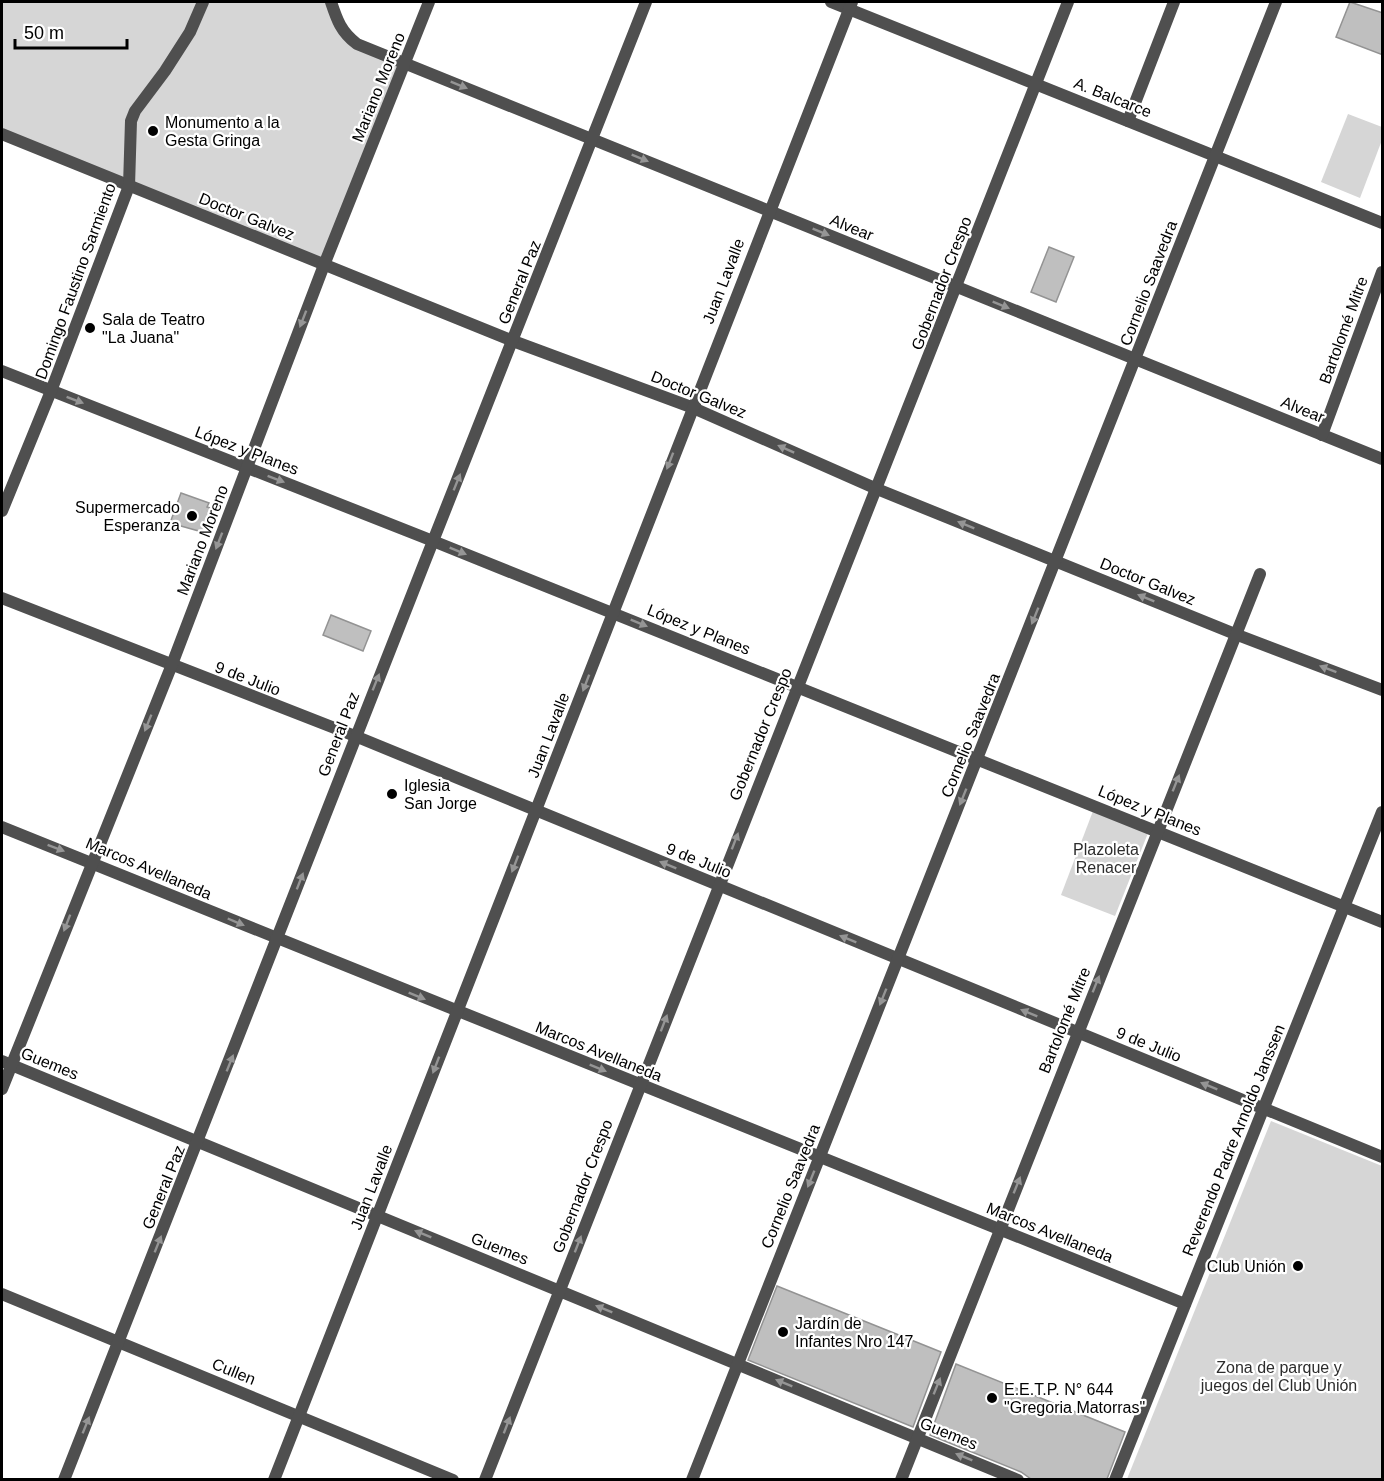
<svg xmlns="http://www.w3.org/2000/svg" width="1384" height="1481" viewBox="0 0 1384 1481" font-family="Helvetica,sans-serif">
<style>
.green{fill:#d6d6d6}
.building{fill:#bfbfbf;stroke:#939393;stroke-width:1.5}
.lines{fill:none;stroke-linecap:round;stroke-linejoin:round}
.minor{stroke:#4f4f4f;stroke-width:12}
.oneway{fill:#959595}
.poi-dot{fill:#000;stroke:#fff;stroke-width:2}
.labels{text-anchor:middle;stroke-width:4.5;stroke-linejoin:round;paint-order:stroke}
.street-label{font-size:16px;fill:#000;stroke:#fff}
.poi-label{font-size:16px;fill:#000;stroke:#fff;text-anchor:start}
.park-label{font-size:16px;fill:#2d2d2d;stroke:#fff}
</style>
<rect width="100%" height="100%" fill="#fff"/>
<g class="green">
<polygon points="2,2 331,2 344,35 405,63 324,265 2,134"/>
<polygon points="1348,114 1382,127 1382,140 1360,198 1321,182"/>
<polygon points="1093,811 1148,833 1115,916 1061,895"/>
<polygon points="1271,1121 1382,1166 1382,1479 1127,1479"/>
</g>
<g class="building">
<polygon points="1350,2 1383,13 1383,55 1336,37"/>
<polygon points="1049,247 1074,257 1056,302 1031,292"/>
<polygon points="181,493 209,503 207,507 214,509 206,533 170,523"/>
<polygon points="331,615 371,631 363,651 323,635"/>
<polygon points="777,1286 941,1352 913,1427 748,1360"/>
<polygon points="956,1364 1125,1432 1107,1479 1031,1479 1021,1472 930,1435"/>
</g>
<g class="lines">
<g class="minor">
<path d="M331,2C337,20 341,32 357,44L1382,459"/>
<polyline points="831,2 1382,223"/>
<polyline points="1128,121 1174,2"/>
<polyline points="2,134 513,341 691,407 877,489 1235,634 1382,690"/>
<polyline points="2,371 433,541 1382,922"/>
<polyline points="1322,435 1382,272"/>
<polyline points="2,511 51,391 129,186 131,121 135,111 165,71 190,32 203,2"/>
<polyline points="2,598 355,736 1382,1157"/>
<polyline points="2,827 1185,1304"/>
<polyline points="2,1061 1018,1480"/>
<polyline points="2,1089 171,667 324,265 429,2"/>
<polyline points="2,1294 453,1480"/>
<path d="M64,1480C259,987 450,494 646,2"/>
<path d="M274,1480C467,987 656,493 852,2"/>
<polyline points="485,1480 1068,2"/>
<polyline points="692,1480 1276,2"/>
<polyline points="901,1480 1260,574"/>
<polyline points="1115,1480 1382,812"/>
</g>
</g>
<defs><path id="oneway-solid" d="M-6-.8H1V-3.2L6.5 0L1 3.2V.8H-6Z" transform="scale(1.5)"/></defs>
<g class="oneway">
<use href="#oneway-solid" transform="translate(459 85) rotate(22)"/>
<use href="#oneway-solid" transform="translate(640 158) rotate(22)"/>
<use href="#oneway-solid" transform="translate(821 232) rotate(22)"/>
<use href="#oneway-solid" transform="translate(1001 305) rotate(22)"/>
<use href="#oneway-solid" transform="translate(303 319) rotate(111)"/>
<use href="#oneway-solid" transform="translate(75 400) rotate(21)"/>
<use href="#oneway-solid" transform="translate(786 449) rotate(-156)"/>
<use href="#oneway-solid" transform="translate(670 461) rotate(111)"/>
<use href="#oneway-solid" transform="translate(276 479) rotate(21)"/>
<use href="#oneway-solid" transform="translate(457 482) rotate(-68)"/>
<use href="#oneway-solid" transform="translate(966 525) rotate(-158)"/>
<use href="#oneway-solid" transform="translate(219 541) rotate(111)"/>
<use href="#oneway-solid" transform="translate(458 551) rotate(22)"/>
<use href="#oneway-solid" transform="translate(1146 598) rotate(-158)"/>
<use href="#oneway-solid" transform="translate(1035 616) rotate(112)"/>
<use href="#oneway-solid" transform="translate(639 623) rotate(22)"/>
<use href="#oneway-solid" transform="translate(1328 669) rotate(-159)"/>
<use href="#oneway-solid" transform="translate(376 682) rotate(-68)"/>
<use href="#oneway-solid" transform="translate(586 683) rotate(111)"/>
<use href="#oneway-solid" transform="translate(148 723) rotate(112)"/>
<use href="#oneway-solid" transform="translate(1176 783) rotate(-68)"/>
<use href="#oneway-solid" transform="translate(963 797) rotate(112)"/>
<use href="#oneway-solid" transform="translate(735 841) rotate(-69)"/>
<use href="#oneway-solid" transform="translate(56 848) rotate(21)"/>
<use href="#oneway-solid" transform="translate(515 864) rotate(111)"/>
<use href="#oneway-solid" transform="translate(668 865) rotate(-158)"/>
<use href="#oneway-solid" transform="translate(300 881) rotate(-69)"/>
<use href="#oneway-solid" transform="translate(236 922) rotate(23)"/>
<use href="#oneway-solid" transform="translate(67 923) rotate(111)"/>
<use href="#oneway-solid" transform="translate(848 939) rotate(-158)"/>
<use href="#oneway-solid" transform="translate(1096 984) rotate(-68)"/>
<use href="#oneway-solid" transform="translate(417 996) rotate(22)"/>
<use href="#oneway-solid" transform="translate(883 997) rotate(112)"/>
<use href="#oneway-solid" transform="translate(1029 1013) rotate(-158)"/>
<use href="#oneway-solid" transform="translate(664 1023) rotate(-69)"/>
<use href="#oneway-solid" transform="translate(230 1063) rotate(-68)"/>
<use href="#oneway-solid" transform="translate(436 1065) rotate(111)"/>
<use href="#oneway-solid" transform="translate(598 1068) rotate(22)"/>
<use href="#oneway-solid" transform="translate(1209 1086) rotate(-158)"/>
<use href="#oneway-solid" transform="translate(811 1179) rotate(112)"/>
<use href="#oneway-solid" transform="translate(1017 1185) rotate(-68)"/>
<use href="#oneway-solid" transform="translate(423 1234) rotate(-158)"/>
<use href="#oneway-solid" transform="translate(158 1244) rotate(-68)"/>
<use href="#oneway-solid" transform="translate(578 1244) rotate(-69)"/>
<use href="#oneway-solid" transform="translate(604 1309) rotate(-158)"/>
<use href="#oneway-solid" transform="translate(784 1383) rotate(-158)"/>
<use href="#oneway-solid" transform="translate(937 1386) rotate(-68)"/>
<use href="#oneway-solid" transform="translate(86 1425) rotate(-68)"/>
<use href="#oneway-solid" transform="translate(507 1425) rotate(-69)"/>
<use href="#oneway-solid" transform="translate(964 1457) rotate(-158)"/>
</g>
<g class="poi-dot">
<circle cx="153" cy="131" r="6"/>
<circle cx="90" cy="328" r="6"/>
<circle cx="192" cy="516" r="6"/>
<circle cx="392" cy="794" r="6"/>
<circle cx="1298" cy="1266" r="6"/>
<circle cx="783" cy="1332" r="6"/>
<circle cx="992" cy="1398" r="6"/>
</g>
<g class="labels">
<g class="street-label">
<text transform="translate(378 87) rotate(-68)" y="6">Mariano Moreno</text>
<text transform="translate(1113 97) rotate(22)" y="6">A. Balcarce</text>
<text transform="translate(247 216) rotate(22)" y="6">Doctor Galvez</text>
<text transform="translate(852 227) rotate(22)" y="6">Alvear</text>
<text transform="translate(75 281) rotate(-70)" y="6">Domingo Faustino Sarmiento</text>
<text transform="translate(723 281) rotate(-69)" y="6">Juan Lavalle</text>
<text transform="translate(519 282) rotate(-68)" y="6">General Paz</text>
<text transform="translate(941 283) rotate(-69)" y="6">Gobernador Crespo</text>
<text transform="translate(1148 283) rotate(-69)" y="6">Cornelio Saavedra</text>
<text transform="translate(1343 330) rotate(-70)" y="6">Bartolomé Mitre</text>
<text transform="translate(699 394) rotate(22)" y="6">Doctor Galvez</text>
<text transform="translate(1303 409) rotate(22)" y="6">Alvear</text>
<text transform="translate(247 450) rotate(21)" y="6">López y Planes</text>
<text transform="translate(202 540) rotate(-69)" y="6">Mariano Moreno</text>
<text transform="translate(1148 581) rotate(22)" y="6">Doctor Galvez</text>
<text transform="translate(699 629) rotate(22)" y="6">López y Planes</text>
<text transform="translate(248 678) rotate(21)" y="6">9 de Julio</text>
<text transform="translate(338 734) rotate(-69)" y="6">General Paz</text>
<text transform="translate(760 734) rotate(-68)" y="6">Gobernador Crespo</text>
<text transform="translate(548 735) rotate(-69)" y="6">Juan Lavalle</text>
<text transform="translate(970 735) rotate(-68)" y="6">Cornelio Saavedra</text>
<text transform="translate(1150 810) rotate(22)" y="6">López y Planes</text>
<text transform="translate(699 860) rotate(22)" y="6">9 de Julio</text>
<text transform="translate(149 868) rotate(23)" y="6">Marcos Avellaneda</text>
<text transform="translate(1064 1020) rotate(-68)" y="6">Bartolomé Mitre</text>
<text transform="translate(1149 1044) rotate(22)" y="6">9 de Julio</text>
<text transform="translate(599 1051) rotate(22)" y="6">Marcos Avellaneda</text>
<text transform="translate(50 1063) rotate(22)" y="6">Guemes</text>
<text transform="translate(1233 1140) rotate(-68)" y="6">Reverendo Padre Arnoldo Janssen</text>
<text transform="translate(582 1186) rotate(-69)" y="6">Gobernador Crespo</text>
<text transform="translate(790 1186) rotate(-68)" y="6">Cornelio Saavedra</text>
<text transform="translate(163 1187) rotate(-68)" y="6">General Paz</text>
<text transform="translate(371 1187) rotate(-69)" y="6">Juan Lavalle</text>
<text transform="translate(1050 1232) rotate(22)" y="6">Marcos Avellaneda</text>
<text transform="translate(500 1248) rotate(22)" y="6">Guemes</text>
<text transform="translate(234 1371) rotate(22)" y="6">Cullen</text>
<text transform="translate(949 1433) rotate(22)" y="6">Guemes</text>
</g>
<g class="poi-label">
<text x="165" y="128">Monumento a la<tspan x="165" dy="18">Gesta Gringa</tspan></text>
<text x="102" y="325">Sala de Teatro<tspan x="102" dy="18">"La Juana"</tspan></text>
<text x="180" y="513" text-anchor="end">Supermercado<tspan x="180" dy="18">Esperanza</tspan></text>
<text x="404" y="791">Iglesia<tspan x="404" dy="18">San Jorge</tspan></text>
<text x="1286" y="1272" text-anchor="end">Club Unión</text>
<text x="795" y="1329">Jardín de<tspan x="795" dy="18">Infantes Nro 147</tspan></text>
<text x="1004" y="1395">E.E.T.P. N° 644<tspan x="1004" dy="18">"Gregoria Matorras"</tspan></text>
</g>
<g class="park-label">
<text x="1106" y="855">Plazoleta<tspan x="1106" dy="18">Renacer</tspan></text>
<text x="1279" y="1373">Zona de parque y<tspan x="1279" dy="18">juegos del Club Unión</tspan></text>
</g>
</g>
<rect width="1384" height="1481" fill="none" stroke="#000000" stroke-width="6"/>
<path d="M15 39v9h112v-9" fill="none" stroke="#000000" stroke-width="3"/>
<text x="24" y="39" font-size="18" fill="#000000" stroke="#ffffff" stroke-width="4.5" paint-order="stroke">50 m</text>
</svg>
